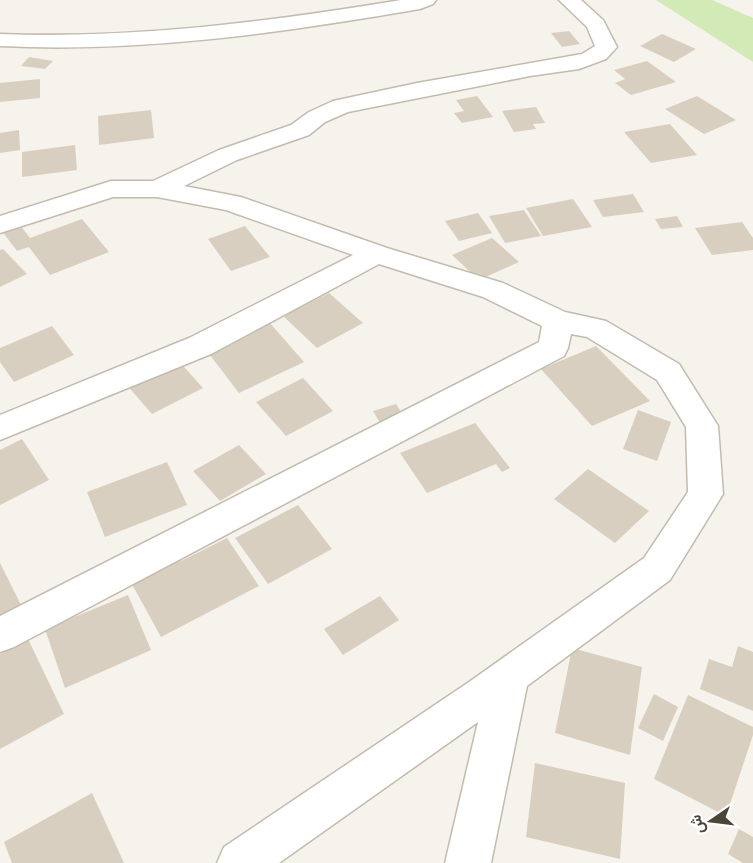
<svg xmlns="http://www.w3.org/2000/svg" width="753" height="863" viewBox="0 0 753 863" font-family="Karla,Vazirmatn,sans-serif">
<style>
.green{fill:#d2eab5}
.building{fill:#d8cfc1}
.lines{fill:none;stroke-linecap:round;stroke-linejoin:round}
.street-casing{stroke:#c2bbae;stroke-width:3}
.street{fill:#fff;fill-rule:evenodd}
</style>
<rect width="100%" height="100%" fill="#f6f3ec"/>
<polygon class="green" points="656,0 712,0 753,18 753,62"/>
<g class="building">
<polygon points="569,31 580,44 562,47 551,33"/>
<polygon points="662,34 696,49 674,62 640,46"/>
<polygon points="29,57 53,61 45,69 21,66"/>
<polygon points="647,61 676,82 631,95 615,83 625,79 614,70"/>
<polygon points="40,79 40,98 0,102 0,83"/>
<polygon points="477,96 493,117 462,123 454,113 464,111 456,100"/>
<polygon points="697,96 736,120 704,134 665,109"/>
<polygon points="536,107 545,123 533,124 536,129 514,132 502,111"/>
<polygon points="151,110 154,138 99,145 98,116"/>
<polygon points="670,124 697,155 651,163 624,132"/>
<polygon points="19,130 20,150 0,153 0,133"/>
<polygon points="75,145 77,170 22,177 22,152"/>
<polygon points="633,194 644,212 603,217 593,200"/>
<polygon points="573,199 592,227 543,236 526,208"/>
<polygon points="524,210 541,236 505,243 489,216"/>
<polygon points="478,213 492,233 459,241 445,221"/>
<polygon points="677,216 683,227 661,229 655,219"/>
<polygon points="82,219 109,252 50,275 29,247 17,251 2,231 20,225 30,238"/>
<polygon points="742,222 753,238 753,250 712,255 695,228"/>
<polygon points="245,226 270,257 231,271 208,239"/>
<polygon points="492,238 519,262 479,280 452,255"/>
<polygon points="3,249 27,274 0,287 0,250"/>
<polygon points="329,293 363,323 317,348 283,316"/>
<polygon points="269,322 304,362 239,393 206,350"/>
<polygon points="52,326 74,355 14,382 0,362 0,348"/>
<polygon points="596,346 650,401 592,426 541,369"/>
<polygon points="175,357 203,388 152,414 124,382"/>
<polygon points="303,378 333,411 286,436 256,402"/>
<polygon points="396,404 403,415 380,423 373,411"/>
<polygon points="638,410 671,422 657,461 623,449"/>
<polygon points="475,423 510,468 502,472 496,464 427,493 400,453"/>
<polygon points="22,439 49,480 0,505 0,450"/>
<polygon points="239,445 266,474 220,501 193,471"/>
<polygon points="167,462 187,505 105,537 87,492"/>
<polygon points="588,469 649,511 615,543 554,499"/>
<polygon points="298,505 332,549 268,584 235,538"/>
<polygon points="227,538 259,586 161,637 128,577 176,553 181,561"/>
<polygon points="0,563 24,611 0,623"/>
<polygon points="128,595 151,650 65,688 45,629"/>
<polygon points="380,596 399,620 343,655 324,629"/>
<polygon points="28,639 64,714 0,749 0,654"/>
<polygon points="738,646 753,652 753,711 700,689 709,659 732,667"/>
<polygon points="572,648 642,667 630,755 555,733"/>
<polygon points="654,694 678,707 663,741 638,728"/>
<polygon points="688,695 753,727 753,735 726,816 654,779"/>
<polygon points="535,763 625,783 620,859 526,837"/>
<polygon points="92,793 124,863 12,863 4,842"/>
<polygon points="739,829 753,837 753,863 743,863 728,854"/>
</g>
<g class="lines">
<g class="street-casing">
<g id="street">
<path d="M401,0H436L433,4L420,9C280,33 142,53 0,46V34C135,39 267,22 401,0Z"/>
<polygon points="559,0 581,0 603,20 617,47 606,59 579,69 530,76 348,112 325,122 309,135 237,160 184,186 241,197 387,248 503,283 565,312 606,321 679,364 718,426 723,494 670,580 527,686 491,863 445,863 478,722 279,863 217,863 224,847 469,682 644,558 688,492 686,427 657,380 587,337 571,334 568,348 564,356 14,647 0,652 0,616 539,342 542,326 483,297 379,264 211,354 0,440 0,415 189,338 353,255 226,210 157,197 113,197 0,233 0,216 111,181 153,181 219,150 291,125 309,112 333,101 417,83 582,54 595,46 587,27"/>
</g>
</g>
<use href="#street" class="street"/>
</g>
<g transform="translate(711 821) rotate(256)" stroke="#ffffff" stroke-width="4.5" paint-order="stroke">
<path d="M0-4.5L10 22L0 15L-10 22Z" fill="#4b4439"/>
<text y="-9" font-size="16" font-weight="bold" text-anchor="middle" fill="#4b4439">ش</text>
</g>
</svg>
